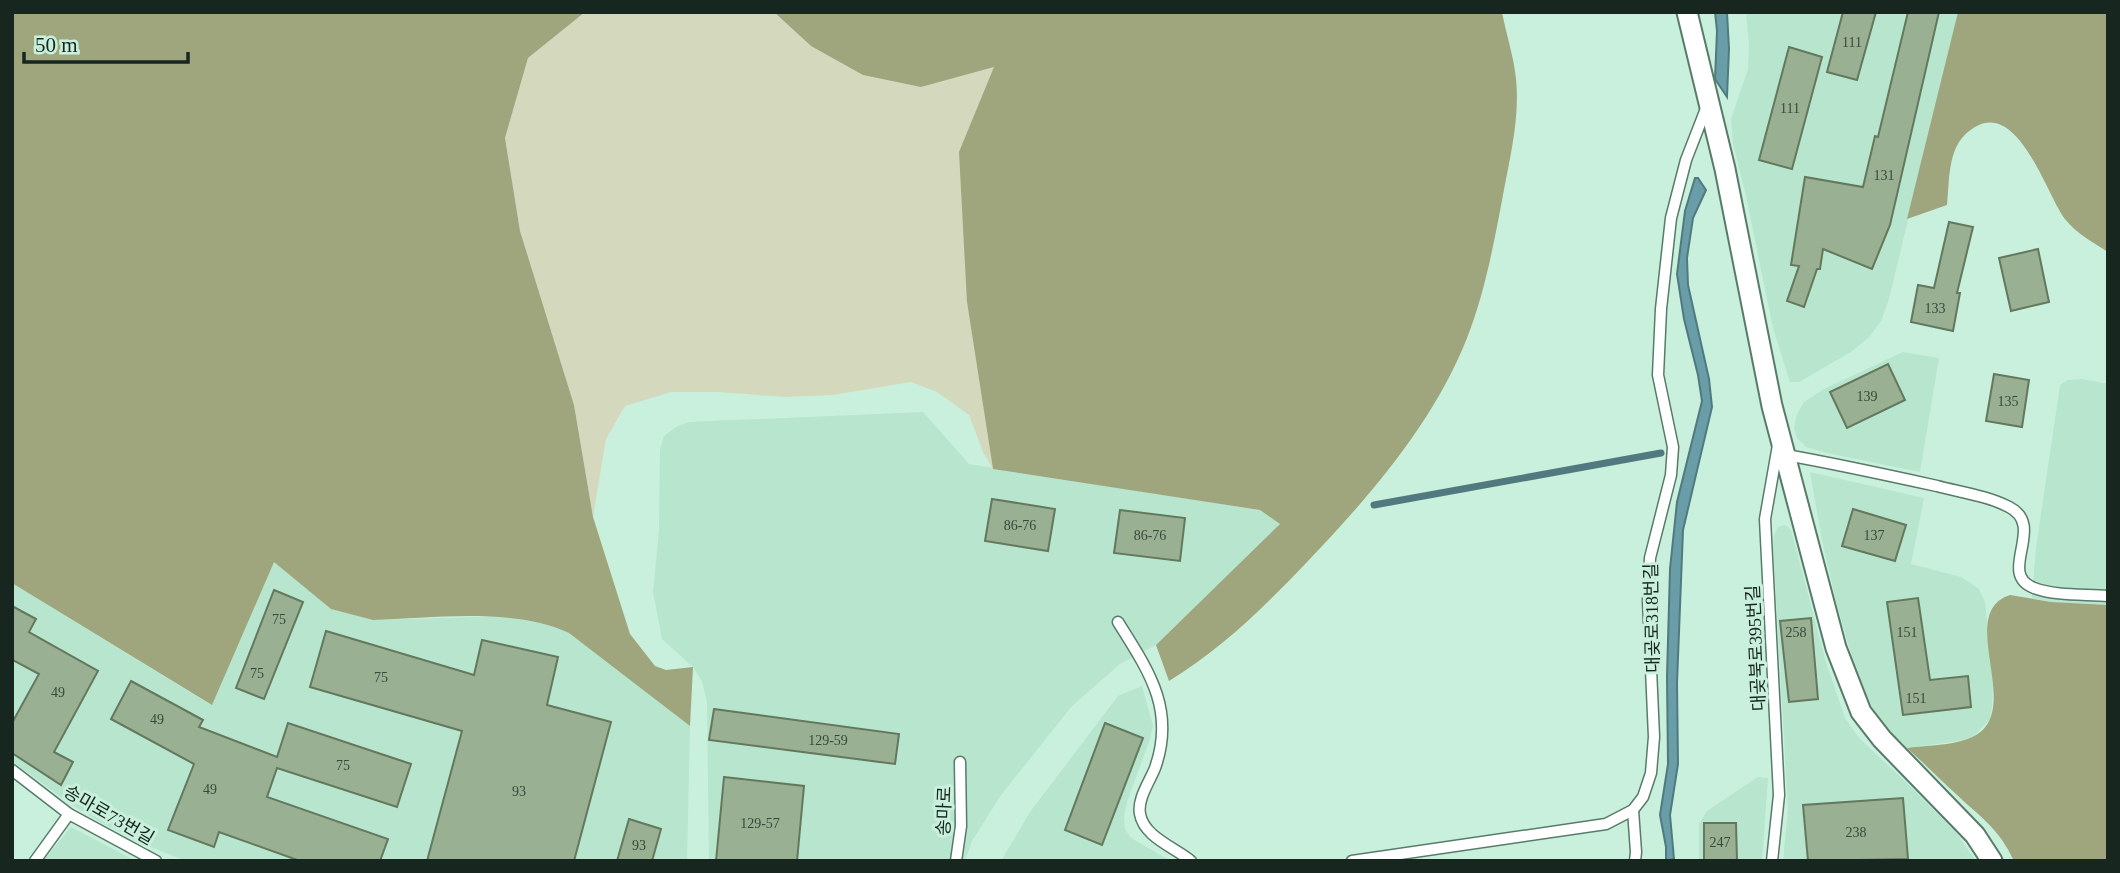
<svg xmlns="http://www.w3.org/2000/svg" width="2120" height="873" viewBox="0 0 2120 873" font-family="'Times New Roman','Noto Sans KR',serif">
<style>
.built{fill:#b7e5cd}
.green{fill:#d4d9bd}
.forest{fill:#9fa57c}
.water{fill:#699ea8;stroke:#507a7f;stroke-width:2}
.lines{fill:none;stroke-linecap:round;stroke-linejoin:round}
.stream{stroke:#507a7f;stroke-width:7}
.building{fill:#99b093;stroke:#63785d;stroke-width:2}
.lane-casing{stroke:#587b6a;stroke-width:13}
.street-casing{stroke:#587b6a;stroke-width:23}
.lane{stroke:#fff;stroke-width:10}
.street{stroke:#fff;stroke-width:19}
.labels{text-anchor:middle;stroke-width:6;stroke-linejoin:round;paint-order:stroke}
.number-label{font-size:14px;fill:#38483c}
.street-label{font-size:18px;fill:#17261f;stroke:#c9f0dc}
</style>
<rect width="100%" height="100%" fill="#c9f0dc"/>
<g class="built">
<polygon points="1746,12 1958,12 1889,299 1881,321 1869,337 1851,352 1799,382 1790,382 1773,328 1746,196 1733,144 1731,119 1748,69 1749,44"/>
<polygon points="1903,352 1939,358 1920,472 1827,453 1806,447 1797,438 1794,428 1797,414 1804,402 1824,389"/>
<polygon points="2082,379 2108,384 2108,605 2051,602 2032,598 2036,548 2060,385 2068,380"/>
<polygon points="923,412 969,464 1260,510 1280,524 1156,645 1120,664 1072,706 1001,795 972,841 965,861 709,861 707,702 702,681 693,667 662,639 653,592 659,531 660,450 664,436 676,427 689,422"/>
<polygon points="1810,472 1924,498 1911,564 1961,577 1979,589 1985,602 1993,680 1992,707 1990,719 1974,736 1959,741 1907,748 1885,726 1872,707 1856,672 1836,601 1822,540"/>
<polygon points="1785,525 1791,530 1826,662 1845,718 1859,738 1909,785 1956,833 1976,861 1783,861 1788,809 1773,544 1774,535 1778,527"/>
<polygon points="274,561 331,609 373,620 511,616 550,624 569,633 690,726 687,861 186,861 146,845 100,822 69,803 12,761 12,583 211,705"/>
<polygon points="1142,686 1153,726 1150,739 1127,802 1124,816 1125,829 1131,838 1171,861 1001,861 1030,812 1118,696"/>
<polygon points="1758,777 1768,778 1762,861 1699,861 1699,824 1707,811"/>
<polygon points="71,827 136,861 43,861"/>
</g>
<polygon class="green" points="585,12 774,12 811,46 921,87 994,67 967,302 993,469 983,452 969,415 937,392 911,382 833,395 785,397 718,392 671,392 625,406 606,439 593,517 574,405 520,231 505,138 528,58"/>
<g class="forest">
<path d="M12,12H585L528,58L505,138L520,231L574,405L593,517L630,634L655,666L666,670L693,667L690,726L569,633C514,607 433,618 373,620L331,609L274,562L212,705L12,583Z"/>
<path d="M774,12H1502C1506,34 1514,57 1516,79C1520,118 1510,157 1503,195C1494,243 1485,292 1467,338C1434,422 1370,496 1308,561C1265,606 1223,648 1169,681L1156,645L1280,524L1260,510L993,469L967,302L959,152L994,67L921,87L863,75L811,46Z"/>
<path d="M1958,12H2108V252C2092,242 2076,233 2065,219C2047,196 2019,101 1975,127C1947,143 1950,176 1947,205L1907,219Z"/>
<path d="M2010,595L2051,602L2108,605V861H2014C1998,827 1981,818 1956,794C1939,779 1924,763 1907,748C1928,745 1957,746 1976,735C2023,707 1955,613 2010,595Z"/>
</g>
<g class="water">
<polygon points="1715,12 1727,12 1729,49 1727,97 1715,79 1717,31"/>
<polygon points="1695,178 1698,178 1706,190 1693,218 1687,258 1688,285 1709,379 1712,407 1683,530 1677,683 1678,764 1670,815 1674,859 1666,861 1666,847 1660,815 1668,764 1667,677 1670,569 1677,502 1702,401 1698,375 1684,319 1677,274 1685,211"/>
</g>
<g class="lines">
<polyline class="stream" points="1374,505 1661,453"/>
</g>
<g class="building">
<polygon points="1843,12 1876,12 1857,80 1827,72"/>
<polygon points="1908,12 1939,12 1890,225 1872,269 1823,249 1820,269 1817,269 1804,307 1787,301 1799,266 1791,265 1805,177 1863,187 1875,136 1878,137"/>
<polygon points="1789,47 1822,57 1792,169 1759,160"/>
<polygon points="1949,222 1973,227 1957,293 1960,293 1953,331 1911,322 1918,285 1934,288"/>
<polygon points="2038,249 2049,302 2011,311 1999,258"/>
<polygon points="1888,364 1905,400 1847,428 1830,392"/>
<polygon points="1994,374 2029,380 2022,427 1986,421"/>
<polygon points="992,499 1055,509 1048,551 985,541"/>
<polygon points="1853,509 1906,525 1895,561 1842,546"/>
<polygon points="1120,510 1185,518 1180,561 1114,553"/>
<polygon points="274,590 303,602 264,699 236,688"/>
<polygon points="1918,598 1930,680 1968,676 1971,707 1903,715 1887,602"/>
<polygon points="12,606 36,619 29,632 98,671 54,752 73,762 61,785 12,753 12,723 39,674 13,660 12,662"/>
<polygon points="1811,618 1818,699 1789,702 1780,621"/>
<polygon points="326,631 474,675 482,640 558,657 547,705 611,722 574,861 427,861 462,731 310,687"/>
<polygon points="131,681 203,720 199,727 277,757 288,723 411,764 397,807 277,768 267,797 388,839 380,861 300,861 219,832 214,847 168,830 194,764 111,719"/>
<polygon points="714,709 899,734 895,764 709,740"/>
<polygon points="1105,723 1143,738 1102,845 1065,830"/>
<polygon points="724,777 804,786 797,861 716,861"/>
<polygon points="1903,798 1908,859 1808,861 1803,805"/>
<polygon points="629,819 661,829 652,861 617,861"/>
<polygon points="1704,823 1736,823 1737,861 1704,861"/>
</g>
<g class="lines">
<g class="lane-casing">
<g id="lane">
<path d="M1786,455C1837,464 1887,475 1937,486C1960,492 1988,496 2009,507C2047,526 1996,574 2034,588C2056,596 2084,594 2108,596"/>
<path d="M1118,622C1148,670 1176,709 1155,768C1150,781 1137,799 1140,814C1144,837 1174,847 1191,861"/>
<polyline points="12,770 69,814 156,861"/>
<polyline points="1633,810 1636,852 1635,861"/>
<polyline points="35,861 69,814"/>
<polyline points="956,861 961,826 960,762"/>
<polyline points="1352,861 1606,824 1633,810 1643,797 1651,773 1654,737 1648,601 1650,558 1671,475 1673,447 1658,375 1661,309 1671,218 1686,160 1707,106"/>
<polyline points="1772,861 1779,795 1765,519 1778,445"/>
</g>
</g>
<g class="street-casing">
<polyline id="street" points="1687,12 1725,169 1772,406 1836,648 1861,712 1882,739 1975,835 1992,861"/>
</g>
<use href="#lane" class="lane"/>
<use href="#street" class="street"/>
</g>
<g class="labels">
<g class="number-label">
<text x="1852" y="47">111</text>
<text x="1790" y="113">111</text>
<text x="1884" y="180">131</text>
<text x="1935" y="313">133</text>
<text x="1867" y="401">139</text>
<text x="2008" y="406">135</text>
<text x="1020" y="530">86-76</text>
<text x="1150" y="540">86-76</text>
<text x="1874" y="540">137</text>
<text x="279" y="624">75</text>
<text x="1796" y="637">258</text>
<text x="1907" y="637">151</text>
<text x="257" y="678">75</text>
<text x="381" y="682">75</text>
<text x="58" y="697">49</text>
<text x="1916" y="703">151</text>
<text x="157" y="724">49</text>
<text x="828" y="745">129-59</text>
<text x="343" y="770">75</text>
<text x="210" y="794">49</text>
<text x="519" y="796">93</text>
<text x="760" y="828">129-57</text>
<text x="1856" y="837">238</text>
<text x="1720" y="847">247</text>
<text x="639" y="850">93</text>
</g>
<g class="street-label">
<text transform="translate(1652 618) rotate(-91)" y="6">대곶로318번길</text>
<text transform="translate(1756 648) rotate(-93)" y="6">대곶북로395번길</text>
<text transform="translate(944 811) rotate(-88)" y="6">송마로</text>
<text transform="translate(109 815) rotate(30)" y="6">송마로73번길</text>
</g>
</g>
<rect width="2120" height="873" fill="none" stroke="#17261f" stroke-width="28"/>
<path d="M24 52v10h164v-10" fill="none" stroke="#17261f" stroke-width="3.5"/>
<text x="35" y="52" font-size="21" fill="#17261f" stroke="#c9f0dc" stroke-width="5" paint-order="stroke">50 m</text>
</svg>
